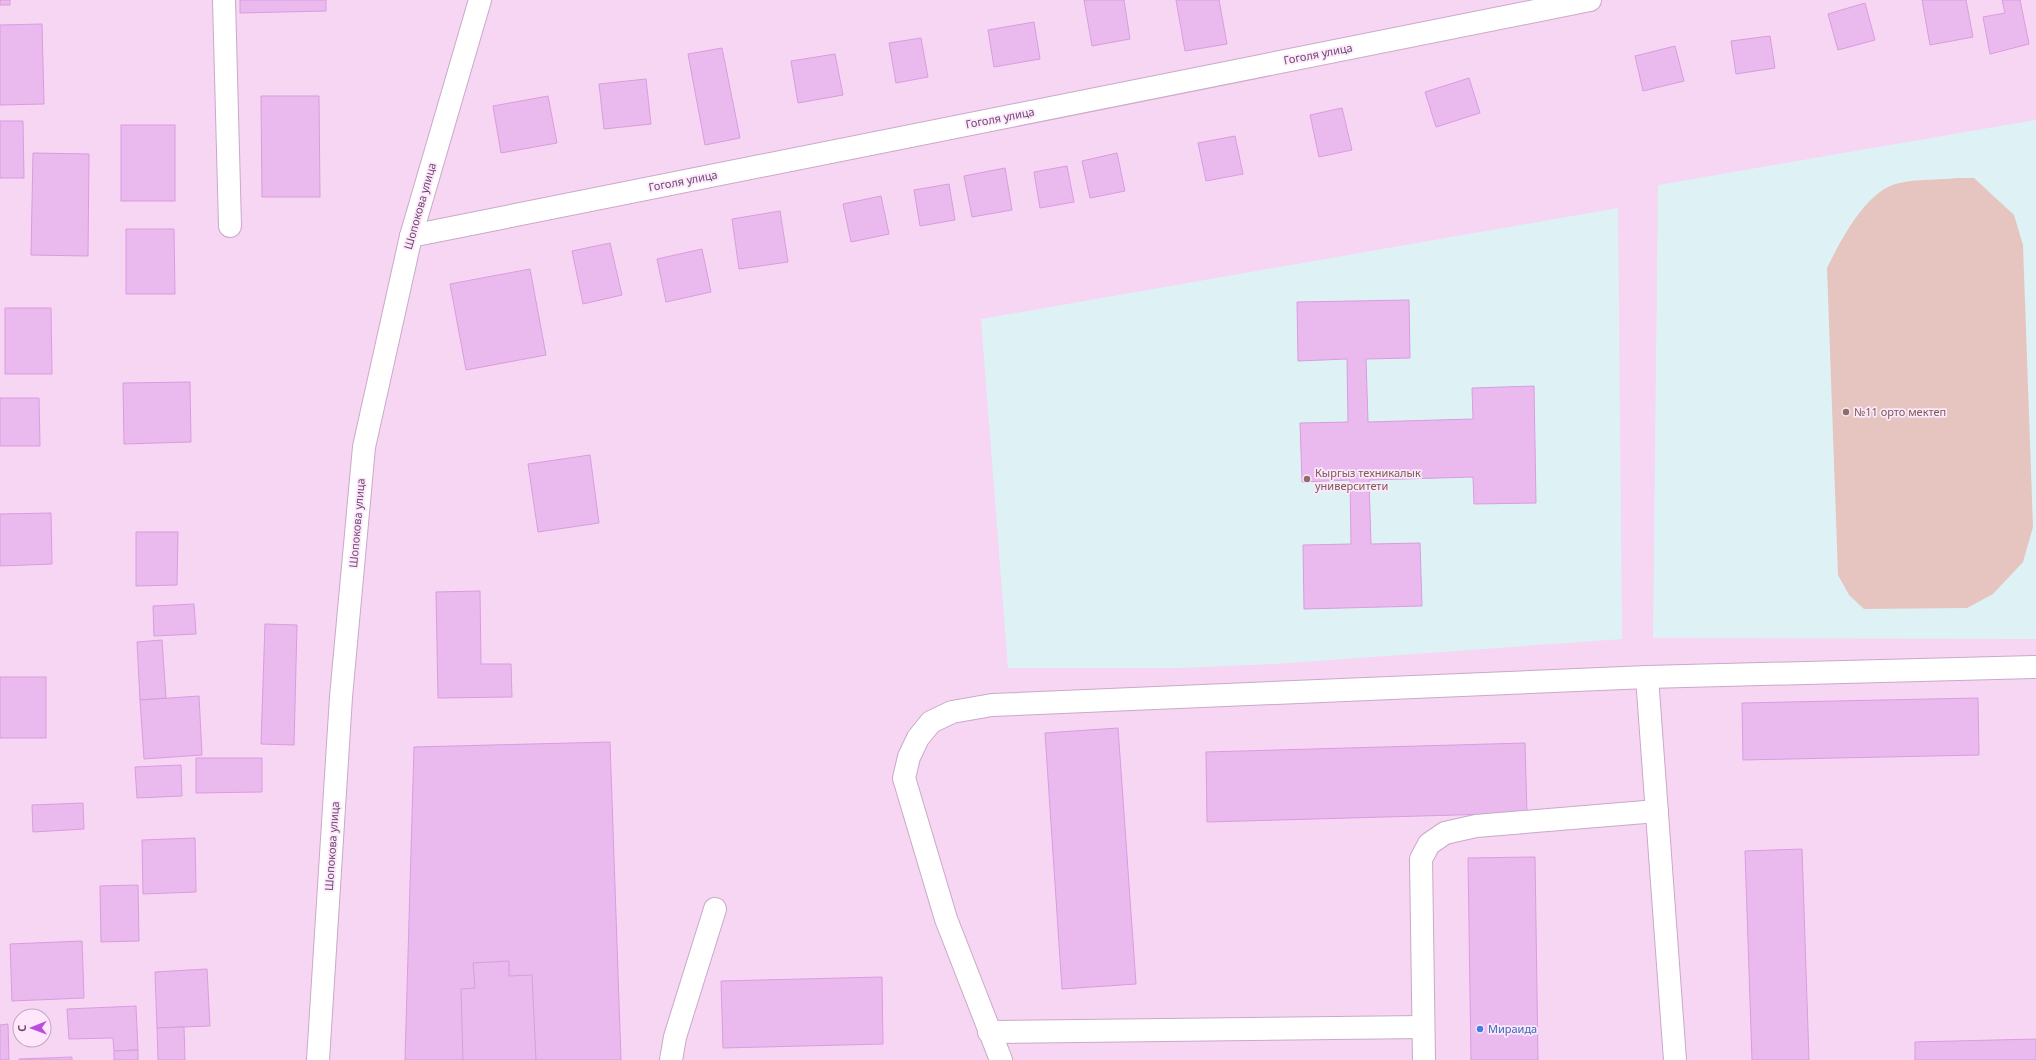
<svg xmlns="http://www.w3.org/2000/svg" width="2036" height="1060" viewBox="0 0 2036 1060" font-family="'Noto Sans',sans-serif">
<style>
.residential{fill:#f6d6f3;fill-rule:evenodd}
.education{fill:#def2f6}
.green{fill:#e6c5c1}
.building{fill:#eabaee;stroke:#d99cdf}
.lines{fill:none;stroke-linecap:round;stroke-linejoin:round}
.minor-casing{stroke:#c9a9c9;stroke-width:24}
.minor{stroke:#fff;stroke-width:22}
.education-dot{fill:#8d6e63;stroke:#fee6fb;stroke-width:1.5}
.shop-dot{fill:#3f7fe0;stroke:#fee6fb;stroke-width:1.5}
.labels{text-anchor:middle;stroke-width:3.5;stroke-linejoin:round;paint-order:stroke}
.street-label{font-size:11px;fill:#6b4a6f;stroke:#fee6fb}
.education-label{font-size:11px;fill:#785e54;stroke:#fee6fb;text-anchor:start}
.shop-label{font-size:11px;fill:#366cbe;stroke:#fee6fb;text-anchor:start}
</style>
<rect width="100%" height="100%" fill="#fae1f7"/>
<path class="residential" d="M0,0H2036V1060H0ZM20,1016H44V1040H20Z"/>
<g class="education">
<polygon points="2036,120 2036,639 1653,638 1658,185"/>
<polygon points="1618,208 1622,639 1274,664 1179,668 1008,668 981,319"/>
</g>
<path class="green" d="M1957,178H1974L2014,215L2023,245L2033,527L2023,562L1993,594L1967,608L1864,609L1849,595L1838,575L1827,268C1841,240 1866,190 1899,183C1917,179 1938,180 1957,178Z"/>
<g class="building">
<rect x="0" y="0" width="10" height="5"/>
<polygon points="240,0 326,0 326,11 240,13"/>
<polygon points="1084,0 1124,0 1130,39 1092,46"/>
<polygon points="1176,0 1219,0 1227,44 1185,51"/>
<polygon points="1922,0 1966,0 1973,37 1930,45"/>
<polygon points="2002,0 2020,0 2029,44 1990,54 1983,17 2005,13"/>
<polygon points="1865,3 1875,40 1838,50 1828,14"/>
<polygon points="1034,22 1040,59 994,67 988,30"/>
<polygon points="42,24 44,104 0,105 0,25"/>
<polygon points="1770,36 1775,68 1736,74 1731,41"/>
<polygon points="921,38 928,77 896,83 889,43"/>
<polygon points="1675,46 1684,81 1643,91 1635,56"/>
<polygon points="722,48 740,138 705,145 688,54"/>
<polygon points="835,54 843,95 798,103 791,61"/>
<polygon points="1469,78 1480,113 1436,127 1425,92"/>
<polygon points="646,79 651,124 604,129 599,84"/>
<polygon points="261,96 319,96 320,197 262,197"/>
<polygon points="548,96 557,143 501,153 493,106"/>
<polygon points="1342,108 1352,150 1319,157 1310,115"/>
<polygon points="0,121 23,121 24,178 0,178"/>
<rect x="121" y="125" width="54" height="76"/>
<polygon points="1235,136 1243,174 1206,181 1198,143"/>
<polygon points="33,153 89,154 88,256 31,255"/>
<polygon points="1117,153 1125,191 1090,198 1082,161"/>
<polygon points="1067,166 1074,202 1040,208 1034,172"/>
<polygon points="1005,168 1012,210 972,217 964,176"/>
<polygon points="949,184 955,220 920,226 914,190"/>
<polygon points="881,196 889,234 851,242 843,204"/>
<polygon points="780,211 788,262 739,269 732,219"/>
<polygon points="126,229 174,229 175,294 126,294"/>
<polygon points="610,243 622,295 583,304 572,251"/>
<polygon points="702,249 711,292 666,302 657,259"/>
<polygon points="530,269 546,355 466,370 450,284"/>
<polygon points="1409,300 1410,358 1366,359 1368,422 1473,419 1472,388 1534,386 1536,503 1474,504 1473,477 1369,480 1371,544 1420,543 1422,606 1304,609 1303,545 1351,544 1350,480 1302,482 1300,423 1348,422 1347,359 1298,361 1297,302"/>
<polygon points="5,308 51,308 52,374 5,374"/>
<polygon points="190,382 191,442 124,444 123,383"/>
<polygon points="0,398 39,398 40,446 0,446"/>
<polygon points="590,455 599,523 538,532 528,464"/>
<polygon points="51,513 52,564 0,566 0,514"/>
<polygon points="136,532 178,532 177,585 136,586"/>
<polygon points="480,591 481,664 511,664 512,697 438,698 436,592"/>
<polygon points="194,604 196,634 154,636 153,606"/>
<polygon points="265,624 297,625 294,745 261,744"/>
<polygon points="162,640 166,698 140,700 137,642"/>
<rect x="0" y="677" width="46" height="61"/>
<polygon points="199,696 202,755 144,759 140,700"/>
<polygon points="1978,698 1979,755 1743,760 1742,703"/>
<polygon points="1118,728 1136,984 1062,989 1045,733"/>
<polygon points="610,742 621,1060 405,1060 414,747"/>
<polygon points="1525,743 1527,813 1207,822 1206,752"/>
<polygon points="196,758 262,758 262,792 196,793"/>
<polygon points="181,765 182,796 137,798 135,767"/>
<polygon points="83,803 84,829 33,832 32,805"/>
<polygon points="195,838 196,892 143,894 142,840"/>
<polygon points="1802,849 1809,1060 1752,1060 1745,851"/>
<polygon points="1535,857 1538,1060 1471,1060 1468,858"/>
<polygon points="138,885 139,941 101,942 100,886"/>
<polygon points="82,941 84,998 12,1001 10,944"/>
<polygon points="509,961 509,976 532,975 536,1060 463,1060 461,989 475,988 473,963"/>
<polygon points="207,969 210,1026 157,1028 155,972"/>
<polygon points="882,977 883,1044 723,1048 721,981"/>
<polygon points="136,1006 138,1050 114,1051 113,1038 69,1039 67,1009"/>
<polygon points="8,1024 9,1060 0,1060 0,1025"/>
<polygon points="184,1027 185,1060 158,1060 157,1028"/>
<polygon points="2036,1039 2036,1060 1915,1060 1915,1042"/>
<polygon points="138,1050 138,1060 114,1060 114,1051"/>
<polygon points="72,1057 72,1060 19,1060 19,1059"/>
</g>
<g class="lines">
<g class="minor-casing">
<g id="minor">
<polyline points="224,0 230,226"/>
<polyline points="411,236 1590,0"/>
<polyline points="1647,677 1675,1060"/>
<polyline points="989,1032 1423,1027"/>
<polyline points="318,1060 341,697 364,447 411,236 480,0"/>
<polyline points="671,1060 675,1037 715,909"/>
<polyline points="1001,1060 946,919 904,778 909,757 918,738 931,722 952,712 992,705 1647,677 2036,667"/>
<polyline points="1424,1060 1421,859 1429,844 1445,833 1476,826 1657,811"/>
</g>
</g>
<use href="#minor" class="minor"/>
</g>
<g class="education-dot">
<circle cx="1846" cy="412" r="4"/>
<circle cx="1307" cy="479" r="4"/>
</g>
<circle class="shop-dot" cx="1480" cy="1029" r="4"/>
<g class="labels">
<g class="street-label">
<text transform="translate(1318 54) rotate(-11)" y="4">Гоголя улица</text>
<text transform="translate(1000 118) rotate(-11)" y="4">Гоголя улица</text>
<text transform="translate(683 181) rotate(-11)" y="4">Гоголя улица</text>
<text transform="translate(420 206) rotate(-74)" y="4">Шопокова улица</text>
<text transform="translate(357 523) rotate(-85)" y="4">Шопокова улица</text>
<text transform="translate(332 846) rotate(-86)" y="4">Шопокова улица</text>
</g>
<g class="education-label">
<text x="1854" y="416">№11 орто мектеп</text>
<text x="1315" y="477">Кыргыз техникалык<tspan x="1315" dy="13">университети</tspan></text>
</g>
<g class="shop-label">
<text x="1488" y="1033">Мираида</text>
</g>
</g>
<g transform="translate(32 1028) rotate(269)"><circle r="19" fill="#fee6fb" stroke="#c3a8c3"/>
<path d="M0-3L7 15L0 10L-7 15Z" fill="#ba4ddd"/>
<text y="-6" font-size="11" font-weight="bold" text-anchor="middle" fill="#6b4a6f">С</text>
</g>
</svg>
